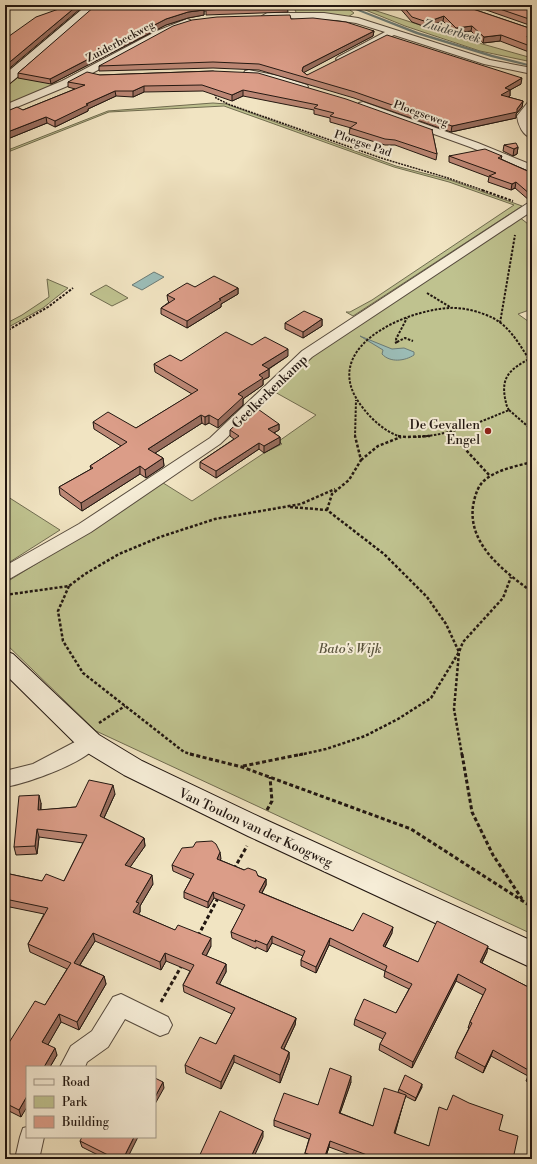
<svg xmlns="http://www.w3.org/2000/svg" width="537" height="1164" viewBox="0 0 537 1164" font-family="'Libre Bodoni',serif">
<style>
.green{fill:#bfc28f;stroke:#706c50}
.water{fill:#9cbeb9;stroke:#6b7b76}
.lines{fill:none;stroke-linecap:round;stroke-linejoin:round}
.stream{fill:#6b7b76;fill-rule:evenodd}
.street-casing{stroke:#564a3d;stroke-width:2}
.secondary-casing{stroke:#221711;stroke-width:2}
.path-far3{stroke:#221711;stroke-width:1.5;stroke-dasharray:2 1;stroke-linecap:butt}
.path-far2{stroke:#221711;stroke-width:2;stroke-dasharray:2.5 1.5;stroke-linecap:butt}
.path-far1{stroke:#221711;stroke-width:2.5;stroke-dasharray:3 2;stroke-linecap:butt}
.path{stroke:#221711;stroke-width:3;stroke-dasharray:4 2.5;stroke-linecap:butt}
.street{fill:#f6edd7;fill-rule:evenodd}
.secondary{fill:#f6edd7;fill-rule:evenodd}
.wall{fill:#bc8775;stroke:#221711}
.shaded-wall{fill:#996e5f;stroke:#221711}
.building{fill:#db9d88;stroke:#221711}
.poi-dot{fill:#8f2418;stroke:#f6edd7;stroke-width:1.5}
.labels{text-anchor:middle;stroke-width:4;stroke-linejoin:round;paint-order:stroke}
.far-street-label{font-size:11px;fill:#221711;stroke:#f6edd7}
.far-water-label{font-size:12px;font-style:italic;fill:#4d514c;stroke:#f6edd7}
.street-label{font-size:13px;fill:#221711;stroke:#f6edd7}
.poi-label{font-size:13px;fill:#221711;stroke:#f6edd7;text-anchor:end}
.park-label{font-size:13px;font-style:italic;fill:#59533d;stroke:#f6edd7}
</style>
<rect width="100%" height="100%" fill="#f1e4c2"/>
<filter id="stains"><feTurbulence type="fractalNoise" baseFrequency=".005" numOctaves="4"/><feColorMatrix values="0 0 0 0 .2 0 0 0 0 .09 0 0 0 0 .02 0 0 0 .5 -.17"/></filter>
<radialGradient id="worn" r=".72"><stop offset=".6" stop-color="#630" stop-opacity="0"/><stop offset="1" stop-color="#630" stop-opacity=".3"/></radialGradient>
<g class="green">
<polygon points="294,5 358,5 454,36 532,58 532,62 480,51 405,26 358,7 350,10 354,13 348,17 297,14 293,6"/>
<polygon points="21,75 61,83 5,107 5,87"/>
<polygon points="213,103 226,104 396,166 450,180 522,206 353,316 346,312 350,312 372,300 514,205 449,182 394,167 224,106 109,112 8,152 5,151 5,149 8,150 108,111"/>
<polygon points="519,217 532,227 532,309 518,314 532,324 532,934 96,731 5,643 5,583 114,516 160,481 192,501 264,453 282,444 279,441 316,415 273,391 297,366"/>
<polygon points="47,279 68,288 43,308 5,329 5,324 22,315 49,297"/>
<polygon points="106,285 128,298 112,306 90,294"/>
<polygon points="5,495 60,530 5,565"/>
</g>
<g class="water">
<polygon points="154,272 164,277 142,290 132,285"/>
<path d="M360,336L387,347L392,349L404,348L414,352V355C405,361 390,363 382,354L383,350Z"/>
</g>
<g class="lines">
<polygon class="stream" points="343,5 348,5 418,32 493,55 532,65 532,67 491,57 416,34"/>
<g class="street-casing">
<g id="street">
<polygon points="267,13 324,13 358,18 490,60 532,68 532,74 484,64 394,35 341,62 338,61 336,59 338,57 385,32 356,23 336,20 264,18 262,16"/>
<polygon points="187,19 190,20 192,22 190,24 163,35 70,85 5,112 5,105 62,81 157,31"/>
<polygon points="249,70 279,76 307,85 308,87 303,90 273,81 245,75 244,73 245,71"/>
<path d="M532,101V111L527,116L528,124L532,128V138C523,136 518,125 517,116L528,102Z"/>
<polygon points="363,102 478,143 532,165 532,172 470,147 359,107 358,105 359,103"/>
<polygon points="532,202 532,211 312,357 220,444 91,532 11,578 5,580 5,566 79,524 210,438 302,351 528,203"/>
<path d="M90,734L97,737L100,742C89,762 28,783 5,787V771L33,764Z"/>
<polygon points="121,994 168,1017 172,1025 168,1033 160,1036 125,1019 108,1047 87,1062 85,1067 60,1067 71,1046 92,1031 113,997"/>
<polygon points="27,1127 27,1137 44,1137 40,1155 41,1159 15,1159 20,1137 23,1128"/>
</g>
</g>
<g class="secondary-casing">
<g id="secondary">
<polygon points="87,5 101,5 89,14 37,61 10,83 5,84 5,74"/>
<polygon points="5,651 13,654 99,735 142,761 266,820 532,941 532,968 248,836 124,775 81,749 5,674"/>
</g>
</g>
<polyline class="path-far3" points="214,91 216,98 228,104 381,158 448,178 485,191"/>
<g class="path-far2">
<polyline points="482,190 513,201"/>
<polyline points="427,293 450,307"/>
<polyline points="500,323 515,235"/>
<polyline points="5,332 48,307 73,288"/>
<polyline points="397,342 405,338 413,341"/>
<polyline points="395,343 397,342 396,339 407,318"/>
<polyline points="509,410 532,430"/>
<polyline points="450,433 454,437"/>
<polyline points="355,437 356,400"/>
<path d="M401,437C386,432 373,421 363,408C316,350 401,311 449,308C463,307 481,312 493,318C510,327 519,344 529,359C511,369 501,376 505,398C506,402 506,406 509,410"/>
<path d="M414,437C448,436 478,423 509,410"/>
</g>
<g class="path-far1">
<polyline points="398,436 406,437 430,436"/>
<polyline points="453,436 490,476"/>
<polyline points="361,460 378,446 401,437"/>
<path d="M532,462C517,466 499,469 486,479C478,485 475,495 473,506C468,545 504,571 532,592"/>
<polyline points="290,507 327,510 384,554 427,597 446,624 459,652 454,709 462,755"/>
<polyline points="327,510 332,494 349,480 361,460 355,436"/>
<polyline points="69,586 58,611 63,641 83,673 184,752 194,755"/>
<polyline points="5,595 69,586 85,574 119,554 160,537 215,519 301,504 335,489"/>
<polyline points="99,723 125,706"/>
<polyline points="299,755 326,749 365,736 398,719 431,698 459,652 463,642 503,598 511,577"/>
</g>
<g class="path">
<polyline points="190,754 242,767 411,829 532,907"/>
<polyline points="462,754 472,812 493,855 522,899"/>
<polyline points="243,766 303,754"/>
<polyline points="267,810 272,801 270,777"/>
<polyline points="234,869 247,846"/>
<polyline points="198,936 218,898"/>
<polyline points="161,1002 182,965"/>
</g>
<use href="#street" class="street"/>
<use href="#secondary" class="secondary"/>
</g>
<g class="wall">
<polygon points="98,5 287,5 288,12 206,15 206,11 204,11 204,15 188,18 166,25 51,84 18,78 18,73"/>
<polygon points="397,5 461,5 532,29 532,39 528,40 530,46 529,52 500,41 483,43 471,31 455,33 443,21 426,27 412,22"/>
<polygon points="472,5 532,5 532,26"/>
<polygon points="291,19 374,31 373,36 304,72 307,75 521,84 510,90 510,96 508,97 523,101 522,107 516,114 516,118 451,132 354,98 259,70 213,68 99,71 99,66"/>
<polygon points="213,71 433,135 437,154 436,160 395,145 385,145 349,134 350,128 351,128 330,122 330,118 314,114 314,110 243,96 232,101 203,91 144,92 133,97 116,96 88,109 88,111 55,127 47,123 5,140 5,112 23,110 75,89 68,87 68,82 100,75"/>
<polygon points="504,145 518,147 517,154 513,156 503,151"/>
<polygon points="449,156 502,156 501,159 532,173 531,178 532,178 532,201 530,201 515,188 511,190 488,182 489,177 449,162"/>
<polygon points="195,287 238,288 238,294 221,304 221,307 187,328 161,314 161,308 169,302 168,301 167,295"/>
<polygon points="322,319 322,326 303,338 285,329 285,323"/>
<polygon points="252,345 288,356 269,369 269,377 263,380 263,385 243,399 243,405 218,428 209,423 205,425 202,423 155,453 163,458 164,466 146,478 140,474 82,511 60,495 59,487 91,469 90,466 121,446 94,429 93,422 136,428 192,394 155,372 154,364 181,361"/>
<polygon points="279,424 279,430 274,433 280,437 280,444 264,453 259,449 216,478 200,468 200,462 234,439 230,436 230,430"/>
<polygon points="115,794 104,818 144,838 145,846 130,867 153,884 140,906 140,912 138,914 211,946 206,956 226,964 226,972 219,984 296,1018 295,1025 284,1049 289,1052 289,1059 280,1083 234,1062 221,1089 186,1073 185,1065 216,1044 232,1014 184,992 183,985 190,971 166,961 161,970 95,941 80,965 104,976 106,984 79,1030 61,1022 48,1044 57,1055 50,1067 27,1067 21,1117 5,1109 5,1049 45,1005 67,969 30,952 28,944 44,914 5,906 5,873 42,881 64,881 83,843 39,837 37,854 16,855 14,847 41,803 41,810 76,807"/>
<polygon points="221,859 220,860 266,879 266,885 262,893 353,931 392,933 385,947 418,962 487,952 482,963 532,989 532,1084 526,1081 528,1076 491,1056 483,1073 455,1058 457,1052 469,1028 468,1028 470,1022 483,995 456,981 412,1068 379,1050 380,1044 383,1039 354,1025 355,1019 396,1013 409,989 384,977 385,971 329,945 316,973 301,966 301,960 303,956 272,943 267,952 256,947 256,949 232,938 231,932 243,910 214,898 208,908 184,898 184,892 191,879 173,871 172,865"/>
<polygon points="351,1082 340,1113 373,1126 401,1094 398,1092 399,1089 422,1087 415,1101 405,1096 395,1134 429,1146 499,1130 513,1159 362,1159 329,1147 325,1159 307,1159 304,1158 305,1153 309,1139 274,1126 274,1120 318,1105"/>
<polygon points="80,1141 127,1159 106,1159 82,1147"/>
</g>
<g class="shaded-wall">
<polygon points="78,5 80,5 80,9 5,72 5,66"/>
<polygon points="204,10 204,15 188,18 166,25 51,84 50,79 166,19 188,12"/>
<polygon points="444,16 443,21 426,27 427,22"/>
<polygon points="472,26 471,31 455,33 456,28"/>
<polygon points="374,31 373,36 303,73 302,71 303,67"/>
<polygon points="532,34 532,39 527,41 527,36"/>
<polygon points="501,35 500,41 483,43 484,37"/>
<polygon points="522,78 521,84 510,90 510,96 501,101 501,95 505,88"/>
<polygon points="144,86 144,92 133,97 133,91"/>
<polygon points="243,90 243,96 232,101 232,95"/>
<polygon points="115,91 116,96 88,109 88,111 55,127 55,121 86,104"/>
<polygon points="523,101 522,107 516,114 516,118 451,132 452,126 517,109"/>
<polygon points="46,117 47,123 5,140 5,133"/>
<polygon points="518,147 517,154 513,156 514,149"/>
<polygon points="532,173 531,180 527,176"/>
<polygon points="516,182 515,188 511,190 512,184"/>
<polygon points="238,288 238,294 221,304 221,307 187,328 187,321 219,299"/>
<polygon points="322,319 322,326 303,338 303,332"/>
<polygon points="288,349 288,356 262,373 262,365"/>
<polygon points="269,369 269,377 263,380 263,385 243,399 243,405 218,428 218,420 238,394 259,375"/>
<polygon points="201,415 202,423 149,457 148,449"/>
<polygon points="209,415 209,423 205,425 205,417"/>
<polygon points="279,424 279,430 268,436 268,429"/>
<polygon points="280,437 280,444 264,453 264,446"/>
<polygon points="259,443 259,449 216,478 216,471"/>
<polygon points="163,458 164,466 146,478 145,470"/>
<polygon points="140,466 140,474 82,511 81,503"/>
<polygon points="113,785 115,794 101,824 100,816"/>
<polygon points="39,795 41,803 40,818 38,810"/>
<polygon points="37,829 39,837 37,854 35,846"/>
<polygon points="144,838 145,846 126,873 125,865"/>
<polygon points="220,852 221,859 217,865 217,859"/>
<polygon points="152,875 153,884 140,906 140,912 135,920 133,912 136,902"/>
<polygon points="266,879 266,885 259,898 259,892"/>
<polygon points="213,892 214,898 208,908 208,902"/>
<polygon points="393,927 392,933 382,952 383,946"/>
<polygon points="93,933 95,941 76,971 74,963"/>
<polygon points="272,936 272,943 267,952 267,945"/>
<polygon points="211,938 211,946 203,962 202,954"/>
<polygon points="330,938 329,945 316,973 316,967"/>
<polygon points="488,946 487,952 479,968 480,962"/>
<polygon points="165,953 166,961 161,970 160,962"/>
<polygon points="226,964 226,972 216,991 216,983"/>
<polygon points="458,974 456,981 412,1068 413,1062"/>
<polygon points="104,976 106,984 79,1030 77,1022"/>
<polygon points="59,1014 61,1022 45,1050 42,1042"/>
<polygon points="296,1018 295,1025 281,1055 281,1048"/>
<polygon points="55,1048 57,1055 50,1067 44,1067"/>
<polygon points="493,1050 491,1056 483,1073 485,1067"/>
<polygon points="289,1052 289,1059 280,1083 280,1075"/>
<polygon points="234,1055 234,1062 221,1089 221,1082"/>
<polygon points="351,1076 351,1082 338,1119 339,1113"/>
<polygon points="163,1082 164,1088 155,1104 155,1097"/>
<polygon points="422,1084 422,1087 415,1101 416,1098"/>
<polygon points="406,1095 404,1101 393,1139 394,1133"/>
<polygon points="27,1096 27,1107 21,1117 19,1110"/>
<polygon points="263,1131 263,1137 253,1159 250,1159"/>
<polygon points="134,1137 138,1137 127,1159 123,1159"/>
<polygon points="330,1141 329,1147 325,1159 324,1159"/>
</g>
<g class="building">
<polygon points="70,5 78,5 5,66 5,39 36,17"/>
<polygon points="98,5 182,5 204,10 188,12 166,19 50,79 18,73 95,6"/>
<polygon points="202,5 287,5 288,6 206,10 208,8 207,6"/>
<polygon points="402,5 461,5 532,29 532,34 527,36 530,46 501,35 484,37 472,26 456,28 444,16 427,22 412,17"/>
<polygon points="488,5 532,5 532,20"/>
<polygon points="290,15 291,19 313,18 346,22 374,31 303,67 302,71 307,75 387,35 522,78 505,88 510,90 501,95 523,101 517,109 517,112 452,126 355,92 259,64 213,62 99,66 173,26 192,20 217,17"/>
<polygon points="213,71 258,73 346,99 433,130 432,130 437,154 395,140 385,139 350,128 357,123 330,116 334,113 314,108 318,105 243,90 232,95 202,85 144,86 133,91 115,91 86,104 88,105 55,121 46,117 5,133 5,112 17,107 23,110 85,85 68,82 87,72 100,75"/>
<polygon points="516,143 518,147 514,149 504,145"/>
<polygon points="485,149 502,156 498,158 532,173 527,176 532,178 532,195 531,195 516,182 512,184 489,176 496,173 449,156"/>
<polygon points="214,276 238,288 219,299 221,300 187,321 161,308 175,299 167,295 187,283 195,287"/>
<polygon points="304,311 322,319 303,332 285,323"/>
<polygon points="226,332 252,345 265,337 288,349 262,365 269,369 259,375 263,378 238,394 243,397 218,420 209,415 205,417 201,415 148,449 163,458 145,470 140,466 81,503 59,487 93,468 90,466 127,442 93,422 108,412 136,428 198,390 154,364 170,355 181,361"/>
<polygon points="255,407 279,424 268,429 280,437 264,446 259,443 216,471 200,462 239,436 230,430"/>
<polygon points="89,780 113,785 100,816 144,838 125,865 152,875 136,902 139,903 133,912 175,930 178,925 211,938 202,954 226,964 216,983 296,1018 281,1048 289,1052 280,1075 234,1055 221,1082 185,1065 200,1037 216,1044 235,1008 183,985 194,965 165,953 160,962 93,933 74,963 104,976 77,1022 59,1014 42,1042 55,1048 44,1067 27,1067 27,1096 19,1110 5,1103 5,1049 35,1001 45,1005 71,963 28,944 48,908 5,899 5,873 42,881 46,874 64,881 87,835 37,829 35,846 14,847 19,796 39,795 38,810 76,807"/>
<polygon points="212,841 216,844 220,852 217,859 244,870 248,868 256,871 258,876 266,879 259,892 353,931 363,913 393,927 383,946 418,962 437,921 488,946 480,962 532,989 532,1077 528,1075 530,1071 493,1050 485,1067 457,1052 472,1023 470,1022 486,989 458,974 413,1062 380,1044 386,1033 355,1019 364,999 396,1013 412,984 385,971 387,966 330,938 316,967 301,960 305,951 272,936 267,945 255,940 256,942 231,932 245,905 213,892 208,902 184,892 194,874 172,865 182,848 193,847 196,842"/>
<polygon points="330,1068 351,1076 339,1113 373,1126 384,1088 406,1095 394,1133 429,1146 439,1107 447,1110 453,1095 469,1103 503,1115 499,1130 518,1136 513,1159 366,1159 367,1155 330,1141 324,1159 321,1159 305,1153 311,1134 274,1120 284,1093 318,1105"/>
<polygon points="405,1075 422,1084 416,1098 399,1089"/>
<polygon points="155,1078 163,1082 155,1097"/>
<polygon points="220,1111 263,1131 250,1159 198,1159"/>
<polygon points="82,1137 134,1137 123,1159 116,1159 80,1141"/>
</g>
<circle class="poi-dot" cx="488" cy="431" r="4"/>
<g class="labels">
<g class="far-street-label">
<text transform="translate(120 41) rotate(-28)" y="4">Zuiderbeekweg</text>
<text transform="translate(421 113) rotate(20)" y="4">Ploegseweg</text>
<text transform="translate(363 143) rotate(19)" y="4">Ploegse Pad</text>
</g>
<g class="far-water-label">
<text transform="translate(452 31) rotate(16)" y="4">Zuiderbeek</text>
</g>
<g class="street-label">
<text transform="translate(269 391) rotate(-44)" y="5">Geelkerkenkamp</text>
<text transform="translate(256 827) rotate(25)" y="5">Van Toulon van der Koogweg</text>
</g>
<g class="poi-label">
<text x="480" y="429">De Gevallen<tspan x="480" dy="15">Engel</tspan></text>
</g>
<g class="park-label">
<text x="350" y="653">Bato's Wijk</text>
</g>
</g>
<rect width="537" height="1164" fill="none" stroke="#f1e4c2" stroke-width="20"/>
<rect x="6" y="6" width="525" height="1152" fill="none" stroke="#221711" stroke-width="2"/>
<rect x="10" y="10" width="517" height="1144" fill="none" stroke="#221711"/>
<rect x="26" y="1066" width="130" height="72" fill="#f6edd7" stroke="#a19788"/>
<rect x="34" y="1079" width="20" height="6" fill="#f6edd7" stroke="#a19788"/>
<text x="62" y="1086" font-size="12" fill="#221711">Road</text>
<rect x="34" y="1096" width="20" height="12" fill="#bfc28f" stroke="#a19788"/>
<text x="62" y="1106" font-size="12" fill="#221711">Park</text>
<rect x="34" y="1116" width="20" height="12" fill="#db9d88" stroke="#a19788"/>
<text x="62" y="1126" font-size="12" fill="#221711">Building</text>
<rect width="100%" height="100%" filter="url(#stains)"/>
<rect width="100%" height="100%" fill="url(#worn)"/>
</svg>
